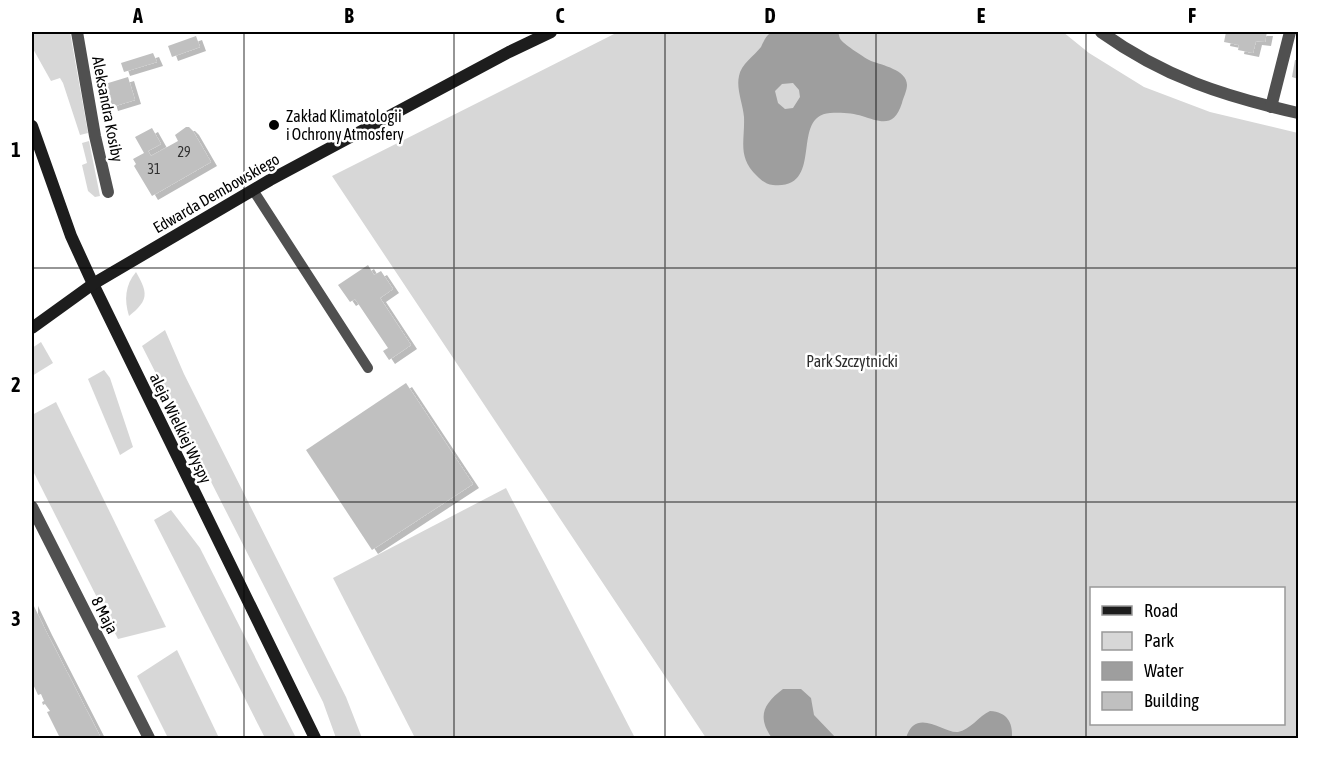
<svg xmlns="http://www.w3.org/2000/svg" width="1330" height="770" viewBox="0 0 1330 770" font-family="'Asap Condensed',sans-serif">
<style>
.green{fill:#d7d7d7;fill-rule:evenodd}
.water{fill:#9e9e9e;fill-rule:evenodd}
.building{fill:#c0c0c0;filter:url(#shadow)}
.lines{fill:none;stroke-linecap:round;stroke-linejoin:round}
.lane{stroke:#505050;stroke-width:10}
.street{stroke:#505050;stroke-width:12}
.secondary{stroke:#1d1d1d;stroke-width:12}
.grid{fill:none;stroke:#000;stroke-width:1.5;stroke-opacity:0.55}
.poi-dot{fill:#000;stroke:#fff;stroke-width:2}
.labels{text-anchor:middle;stroke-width:5;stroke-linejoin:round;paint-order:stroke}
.number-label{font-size:14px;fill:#303030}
.street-label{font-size:16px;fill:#000;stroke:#fff}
.poi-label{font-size:16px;fill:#000;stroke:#fff;text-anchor:start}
.park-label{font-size:16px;fill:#2e2e2e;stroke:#fff}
.neatline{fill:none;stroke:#000;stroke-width:2}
.grid-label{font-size:20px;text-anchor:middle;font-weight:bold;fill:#000}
</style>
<defs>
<filter id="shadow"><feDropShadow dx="6" dy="4" stdDeviation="0" flood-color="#0004"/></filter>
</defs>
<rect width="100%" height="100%" fill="#fff"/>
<g class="green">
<polygon points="32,32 70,32 88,133 80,135 63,83 60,78 51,81 32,47"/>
<path d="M618,32H1063L1089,53L1144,87L1210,112L1298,133V738H706L332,176ZM1092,588H1284V724H1092Z"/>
<polygon points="89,141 100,196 95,197 88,191 82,165 87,163 82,143"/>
<path d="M136,272C148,293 149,300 129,316C124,300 125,285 136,272Z"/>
<polygon points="165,330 184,374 346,697 362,738 336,738 323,702 142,346"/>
<polygon points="41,342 53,363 32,376 32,348"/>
<polygon points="104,370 110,378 133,447 120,455 88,379"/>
<polygon points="56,402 166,627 118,639 32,469 32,415"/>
<polygon points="506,488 635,738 415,738 333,578"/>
<polygon points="171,510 200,548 296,738 265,738 154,520"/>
<polygon points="177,650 219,738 168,738 137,676"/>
</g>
<g class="water">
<path d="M776,32H838C839,34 839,38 841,40C845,45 865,58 871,61C882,65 907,70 907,85C907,91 903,98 902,103C894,128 881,122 862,116C854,113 839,112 830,113C789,116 826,190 773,185C766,184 762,181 757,176C737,157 745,141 744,117C743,104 736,89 739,76C741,64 754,56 761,47C763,43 765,38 768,35C769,34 774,32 776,32ZM793,83L799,90L800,97L793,108L785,109L778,103L775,91L782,84Z"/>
<path d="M783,689H801L811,698L814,715L836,738H772C757,717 763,704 783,689Z"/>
<path d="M990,711C1007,712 1013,722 1012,738H906C916,706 944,734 958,732C970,730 979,716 990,711Z"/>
</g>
<g class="building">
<polygon points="1226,32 1267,32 1265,42 1256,41 1253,53 1238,50 1239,45 1224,42"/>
<polygon points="196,36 200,47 172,57 168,46"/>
<polygon points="153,53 157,62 124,72 121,63"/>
<polygon points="1295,60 1298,60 1298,79 1292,77"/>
<polygon points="128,77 135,100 112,107 105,84"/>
<polygon points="186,127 189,127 193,131 211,162 152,196 134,166 136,164 133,159 144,153 135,137 152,128 161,144 148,151 151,156 178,141 175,135"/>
<polygon points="368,265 374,275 381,271 393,289 380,298 411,345 389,360 383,351 388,348 355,299 350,302 338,285"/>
<polygon points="406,383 473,484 372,550 306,450"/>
<polygon points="32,602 46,631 101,738 60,738 47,712 50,711 45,704 43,705 42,702 44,701 41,694 38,695 32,682"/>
</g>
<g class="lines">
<polyline class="lane" points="253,190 368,368"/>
<g class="street">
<polyline points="77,32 95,136 108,192"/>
<path d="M1101,32C1164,77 1223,96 1298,113"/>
<polyline points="1271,107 1290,32"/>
<polyline points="32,507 149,738"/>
</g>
<g class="secondary">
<polyline points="32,126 71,236 93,284 315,738"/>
<polyline points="32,328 93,284 270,180 509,52 551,32"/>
</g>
</g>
<path class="grid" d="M244,32V738M454,32V738M665,32V738M876,32V738M1086,32V738M32,268H1298M32,502H1298"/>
<circle class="poi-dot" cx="274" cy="125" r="6"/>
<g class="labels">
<g class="number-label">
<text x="184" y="157">29</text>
<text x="154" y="174">31</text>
</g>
<g class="street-label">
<text transform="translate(108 109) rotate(79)" y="6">Aleksandra Kosiby</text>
<text transform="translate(216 193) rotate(-30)" y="6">Edwarda Dembowskiego</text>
<text transform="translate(181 428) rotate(64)" y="6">aleja Wielkiej Wyspy</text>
<text transform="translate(105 615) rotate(63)" y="6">8 Maja</text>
</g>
<g class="poi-label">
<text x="286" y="122">Zakład Klimatologii<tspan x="286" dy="18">i Ochrony Atmosfery</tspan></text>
</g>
<g class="park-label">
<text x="852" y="367">Park Szczytnicki</text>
</g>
</g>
<rect width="1330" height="770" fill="none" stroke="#ffffff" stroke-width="66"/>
<rect x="1090" y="587" width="195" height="138" fill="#ffffff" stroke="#999999" stroke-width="1.5"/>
<rect x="1102" y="606" width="30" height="9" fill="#1d1d1d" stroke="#999999" stroke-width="1.5"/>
<text x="1144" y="617" font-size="18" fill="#000000">Road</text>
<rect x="1102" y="632" width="30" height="18" fill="#d7d7d7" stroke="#999999" stroke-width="1.5"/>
<text x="1144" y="647" font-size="18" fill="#000000">Park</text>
<rect x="1102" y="662" width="30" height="18" fill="#9e9e9e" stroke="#999999" stroke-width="1.5"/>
<text x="1144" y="677" font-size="18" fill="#000000">Water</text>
<rect x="1102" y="692" width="30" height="18" fill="#c0c0c0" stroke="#999999" stroke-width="1.5"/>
<text x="1144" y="707" font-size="18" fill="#000000">Building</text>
<rect x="33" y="33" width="1264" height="704" class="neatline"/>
<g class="grid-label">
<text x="138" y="23">A</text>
<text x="349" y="23">B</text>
<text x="560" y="23">C</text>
<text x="770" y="23">D</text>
<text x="981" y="23">E</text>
<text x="1192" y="23">F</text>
<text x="16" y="157">1</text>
<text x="16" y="392">2</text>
<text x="16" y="626">3</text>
</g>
</svg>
